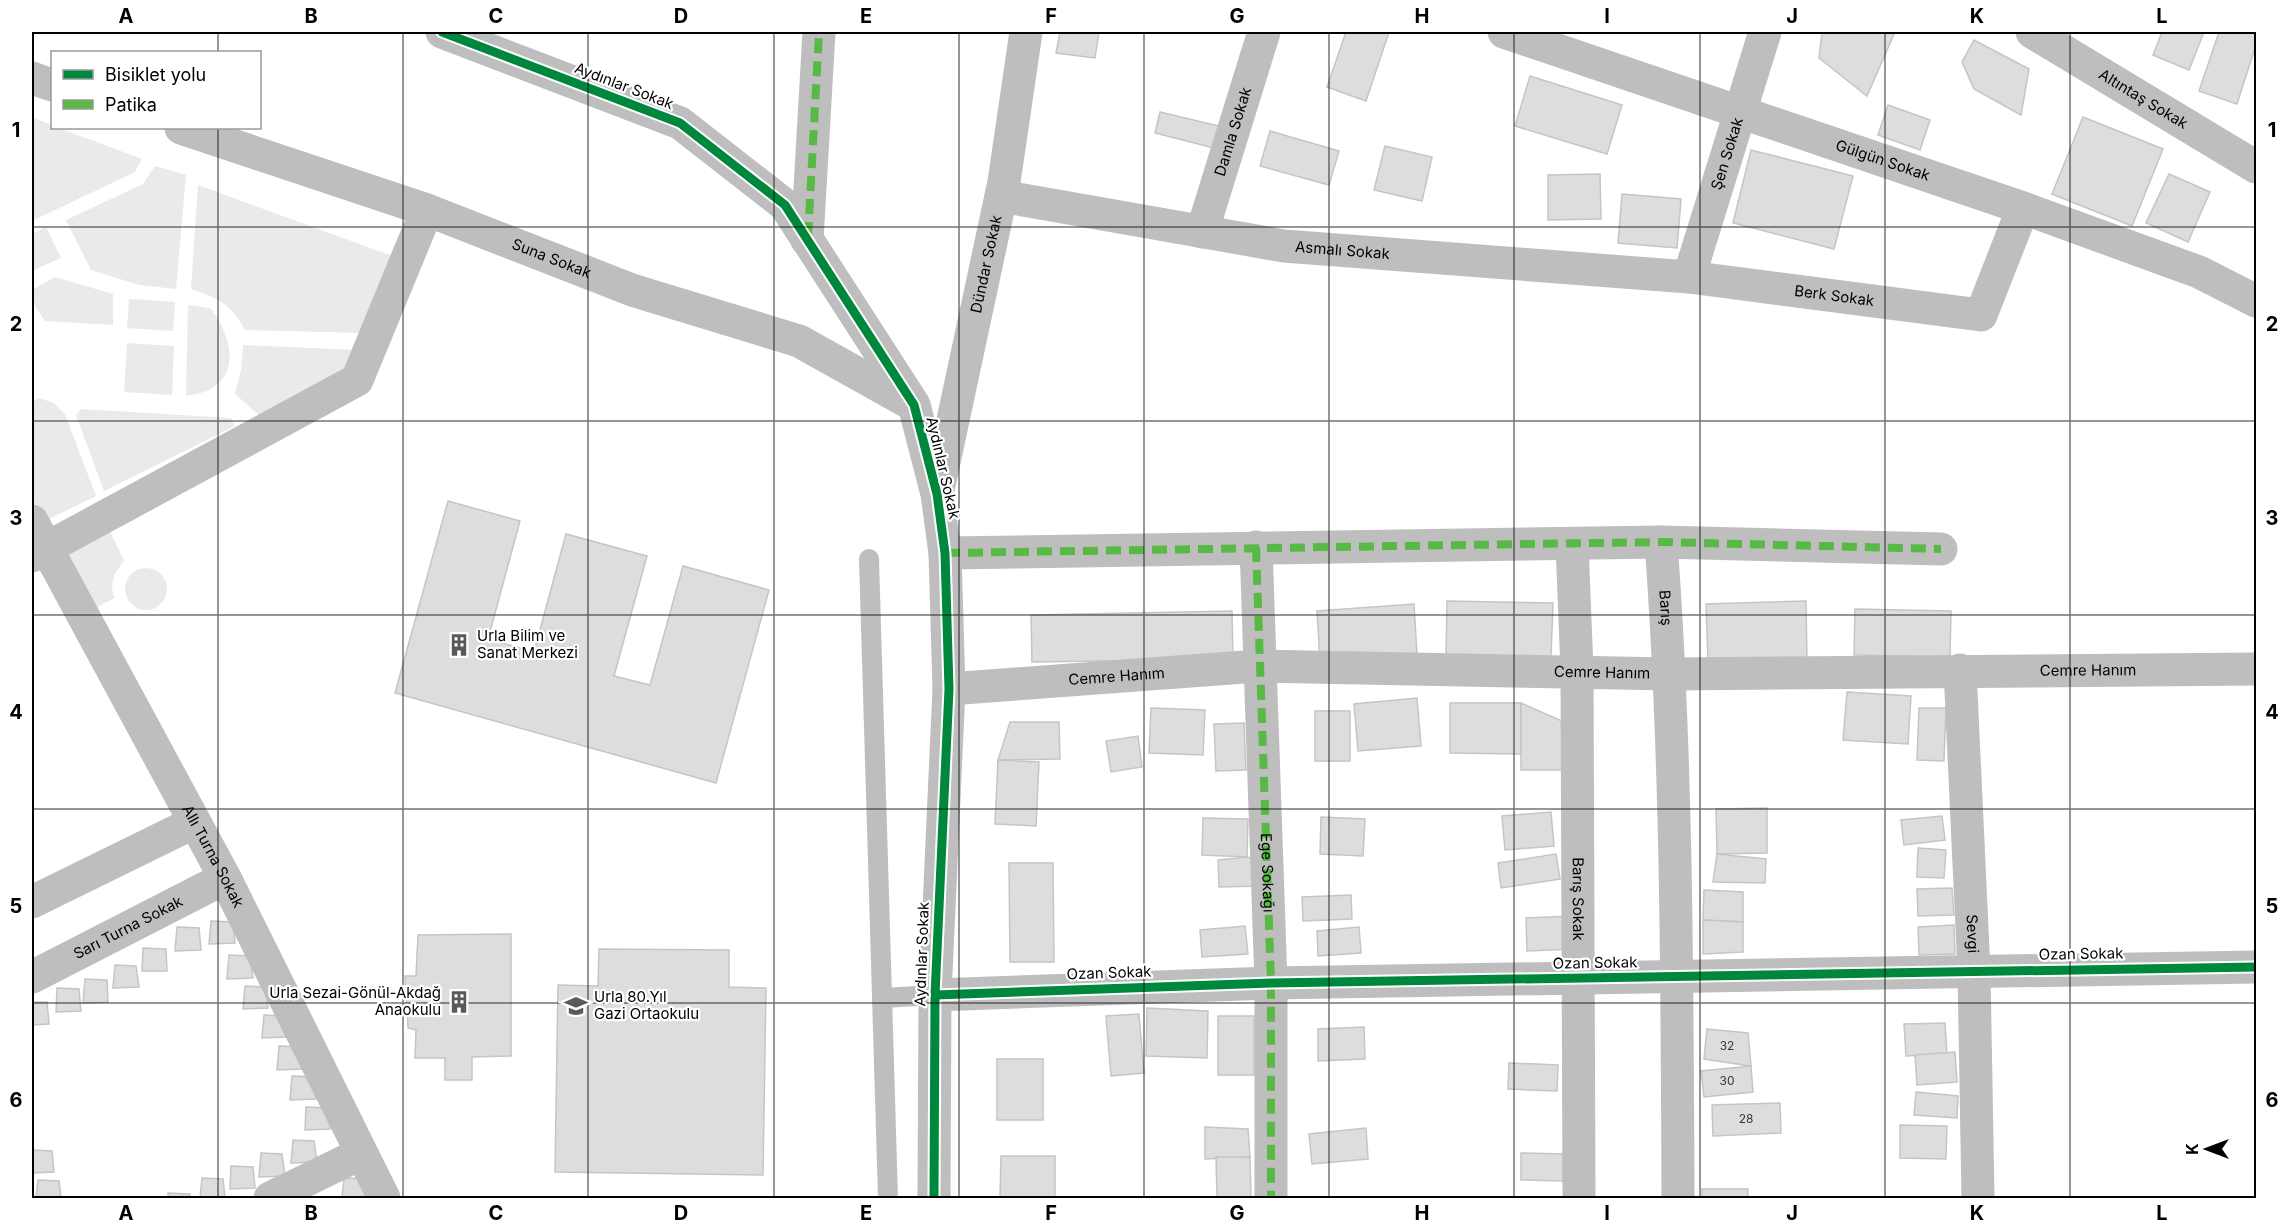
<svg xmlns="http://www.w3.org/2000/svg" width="2288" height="1230" viewBox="0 0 2288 1230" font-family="Inter,sans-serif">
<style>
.green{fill:#eaeaea}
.building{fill:#ddd;stroke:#c5c5c5;stroke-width:1.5}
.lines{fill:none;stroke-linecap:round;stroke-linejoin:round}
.service{stroke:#bebebe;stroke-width:20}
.minor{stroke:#bebebe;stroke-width:33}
.quiet{stroke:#58b947;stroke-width:8;stroke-dasharray:15 8;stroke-linecap:butt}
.cycleway-casing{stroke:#fff;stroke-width:13}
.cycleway{stroke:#00873e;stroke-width:9}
.grid{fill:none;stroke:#000;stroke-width:1.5;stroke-opacity:0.55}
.labels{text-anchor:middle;stroke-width:4.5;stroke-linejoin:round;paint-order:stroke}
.number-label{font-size:12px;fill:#373737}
.street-label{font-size:15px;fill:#000;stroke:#fff}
.poi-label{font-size:15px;fill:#000;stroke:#fff;text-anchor:start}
.neatline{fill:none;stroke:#000;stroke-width:2}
.grid-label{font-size:20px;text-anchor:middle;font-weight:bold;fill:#000}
</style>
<rect width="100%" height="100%" fill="#fff"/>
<g class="green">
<polygon points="32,117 52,125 52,128 59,128 142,159 135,172 32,221"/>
<polygon points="155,166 186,175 176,289 139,285 91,270 66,220 143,184"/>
<path d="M198,185L392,256L365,333L245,330C231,304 218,298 191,289Z"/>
<polygon points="46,227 61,258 32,271 32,234"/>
<polygon points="55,277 113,294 113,325 45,321 35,306 32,290"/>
<polygon points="129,299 175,302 173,331 127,328"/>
<path d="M188,305L210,308C228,330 244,372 209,390C203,393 194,394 186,396Z"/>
<polygon points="127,343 174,346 172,395 124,392"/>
<polygon points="243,345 359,350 356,363 259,415 235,394 241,370"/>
<polygon points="39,398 54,403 65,414 96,496 43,522 32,498 32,402"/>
<polygon points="81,409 231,418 235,426 104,491 76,415"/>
<path d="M109,529L124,561C115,572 108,584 115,598L91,610L62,552Z"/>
<circle cx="146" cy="589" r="21"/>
</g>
<g class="building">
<polygon points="1060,32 1099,32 1095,58 1056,53"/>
<polygon points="1346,32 1389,32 1366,101 1327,87"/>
<polygon points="1822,32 1895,32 1867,96 1819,58"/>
<polygon points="2162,32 2204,32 2189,70 2153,55"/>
<polygon points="2219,32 2256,32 2256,45 2237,104 2199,91"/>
<polygon points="1974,40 2029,69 2021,115 1974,89 1962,62"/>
<polygon points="1530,76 1622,105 1607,154 1515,126"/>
<polygon points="1888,105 1930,120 1920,150 1878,135"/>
<polygon points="1160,112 1223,127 1218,149 1155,133"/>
<polygon points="2083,117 2163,149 2132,226 2052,194"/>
<polygon points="1270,131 1339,151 1329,185 1260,166"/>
<polygon points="1385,146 1432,157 1422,201 1374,190"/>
<polygon points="1751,150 1853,176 1834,249 1733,223"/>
<polygon points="1600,174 1601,219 1548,220 1548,175"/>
<polygon points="2169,174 2210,192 2188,242 2146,223"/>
<polygon points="1622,194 1681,199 1677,248 1618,243"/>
<polygon points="448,501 520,521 488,639 534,652 566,534 647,556 614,676 650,685 683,566 769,590 716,783 395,693"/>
<polygon points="1447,601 1553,603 1551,657 1446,655"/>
<polygon points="1806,601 1807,661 1708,663 1706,604"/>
<polygon points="1414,604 1417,655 1320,661 1317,611"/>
<polygon points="1855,609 1951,611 1950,657 1854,655"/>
<polygon points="1232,611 1233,659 1032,662 1031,615"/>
<polygon points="1847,692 1911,696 1908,744 1843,740"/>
<polygon points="1417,698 1421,746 1358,751 1354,704"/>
<polygon points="1450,703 1521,703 1521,754 1450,753"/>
<polygon points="1521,703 1564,722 1565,770 1521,770"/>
<polygon points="1151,708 1205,710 1203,755 1149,753"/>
<polygon points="1919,708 1946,708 1944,761 1917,760"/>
<rect x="1315" y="711" width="35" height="50"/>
<polygon points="1010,722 1059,722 1060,759 998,760"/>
<polygon points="1244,723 1246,770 1216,771 1214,724"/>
<polygon points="1138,736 1142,767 1111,772 1106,741"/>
<polygon points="998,760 1039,762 1036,826 995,824"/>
<polygon points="1767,808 1767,853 1717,854 1716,809"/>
<polygon points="1551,812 1554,846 1505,850 1502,816"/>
<polygon points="1942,816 1945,840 1904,845 1901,820"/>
<polygon points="1321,817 1365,819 1363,856 1320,854"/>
<polygon points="1203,818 1248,819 1247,857 1202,855"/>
<polygon points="1918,848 1946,850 1944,878 1917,877"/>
<polygon points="1556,854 1560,879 1501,888 1498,863"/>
<polygon points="1717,854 1766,859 1765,883 1713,882"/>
<polygon points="1247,857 1259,860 1260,886 1219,887 1218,860"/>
<polygon points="1009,863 1053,863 1054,962 1010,962"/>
<polygon points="1952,888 1954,915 1918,916 1917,889"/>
<polygon points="1704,890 1743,892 1743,922 1703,920"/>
<polygon points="1351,895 1352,919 1303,921 1302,897"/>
<polygon points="1574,916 1574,949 1527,951 1526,918"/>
<polygon points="1703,920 1743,922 1743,952 1703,954"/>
<polygon points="211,921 233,922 235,943 209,944"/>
<polygon points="1954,925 1955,954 1919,955 1918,927"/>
<polygon points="1245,926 1248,954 1202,957 1200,930"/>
<polygon points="177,927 199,928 201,950 175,951"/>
<polygon points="1359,927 1361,953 1318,956 1317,931"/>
<polygon points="511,934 511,1056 472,1057 472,1080 445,1080 445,1058 415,1058 416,1030 408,1028 405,976 416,976 418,935"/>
<polygon points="143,948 166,949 167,971 142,971"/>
<polygon points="599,949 729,950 729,987 766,988 763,1175 555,1172 558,985 598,986"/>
<polygon points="229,955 250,956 253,978 227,979"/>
<polygon points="115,965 136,966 139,987 113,988"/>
<polygon points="85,979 107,980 108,1002 83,1003"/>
<polygon points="245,986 266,987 268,1008 243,1009"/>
<polygon points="57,988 79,989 81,1011 56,1012"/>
<polygon points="32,1002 47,1002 49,1024 32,1025"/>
<polygon points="1147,1008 1208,1011 1207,1058 1146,1056"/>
<polygon points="1139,1014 1144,1073 1111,1076 1106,1016"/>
<polygon points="264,1015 285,1016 287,1037 262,1038"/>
<rect x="1218" y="1016" width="36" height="59"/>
<polygon points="1945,1023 1947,1054 1906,1056 1904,1024"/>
<polygon points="1364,1027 1365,1059 1318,1061 1318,1029"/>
<polygon points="1707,1029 1748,1033 1751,1066 1704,1059"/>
<polygon points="279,1046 301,1047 303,1069 277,1070"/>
<polygon points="1955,1052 1957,1082 1917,1085 1915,1055"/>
<rect x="997" y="1059" width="46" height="61"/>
<polygon points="1509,1063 1558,1065 1557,1091 1508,1089"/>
<polygon points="1751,1066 1753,1092 1704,1097 1701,1071"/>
<polygon points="292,1076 314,1077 316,1099 290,1100"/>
<polygon points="1916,1092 1958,1096 1957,1118 1914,1115"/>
<polygon points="1780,1103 1781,1133 1713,1136 1712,1105"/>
<polygon points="306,1107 328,1108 330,1129 305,1130"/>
<polygon points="1900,1125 1947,1126 1946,1159 1900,1158"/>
<polygon points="1205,1127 1248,1129 1250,1157 1205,1159"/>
<polygon points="1366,1128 1368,1159 1312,1164 1309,1134"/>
<polygon points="293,1140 314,1141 317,1162 291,1163"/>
<polygon points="32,1150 52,1151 54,1172 32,1173"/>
<polygon points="261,1153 282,1154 285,1176 259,1177"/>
<polygon points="1521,1153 1564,1154 1563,1181 1521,1180"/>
<polygon points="1001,1156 1055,1156 1055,1198 1000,1198"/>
<polygon points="1216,1157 1250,1157 1251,1198 1217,1198"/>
<polygon points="231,1166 253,1167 255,1188 230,1189"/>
<polygon points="202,1178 223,1179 225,1198 200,1198"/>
<polygon points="344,1178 365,1179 367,1198 342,1198"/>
<polygon points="38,1180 59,1181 61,1198 36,1198"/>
<rect x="1702" y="1189" width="46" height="9"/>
<polygon points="168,1193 190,1194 190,1198 168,1198"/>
</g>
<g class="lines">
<g class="service">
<polyline points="869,559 888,1198"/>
<polyline points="882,998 935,995"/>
</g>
<g class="minor">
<polyline points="442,32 680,123 785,205 914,405 937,494 945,553 949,689 935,995 934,1198"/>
<path id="s1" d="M1504,32L2023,208L2199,272L2256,301"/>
<path id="s2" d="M2032,32L2256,167"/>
<polyline points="32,78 52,85"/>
<path id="s3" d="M181,128L427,210L632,290L799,341L910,403"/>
<path id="s4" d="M1001,196L1284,246L1689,277L1981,315L2023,208"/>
<path id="s5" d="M1202,232L1264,32"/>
<polyline points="807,240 819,32"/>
<path id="s6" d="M1689,277L1765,32"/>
<path id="s7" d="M938,490L1004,182L1026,32"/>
<path id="s8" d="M32,521L225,878L384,1198"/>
<path id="s9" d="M1661,542C1677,760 1677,979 1678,1198"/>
<path id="s10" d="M1572,545L1577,670L1579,1198"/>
<polyline points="1256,547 1271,983 1271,1198"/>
<polyline points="945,553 1661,542 1941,549"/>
<polyline points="32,556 357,380 427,210"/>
<path id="s11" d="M1960,670L1974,971L1978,1198"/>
<path id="s12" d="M949,689L1258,666L1671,674L2256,669"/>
<polyline points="32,902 193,823"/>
<path id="s13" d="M32,977L225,878"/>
<polyline points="935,995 1271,983 2256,967"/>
<polyline points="270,1198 360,1154"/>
</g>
<g class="quiet">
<polyline points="808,237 819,32"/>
<path id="s14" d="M1256,547L1271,983V1198"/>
<polyline points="945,553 1661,542 1941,549"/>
</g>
<g class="cycleway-casing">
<g id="cycleway">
<polyline points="442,32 680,123 785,205 914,405 937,494 945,553 949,689 935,995 934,1198"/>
<polyline points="935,995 1271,983 2256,967"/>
</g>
</g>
<use href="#cycleway" class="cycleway"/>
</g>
<path class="grid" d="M218,32V52M403,32V1198M588,32V1198M774,32V1198M959,32V1198M1144,32V1198M1329,32V1198M1514,32V1198M1700,32V1198M1885,32V1198M2070,32V1198M218,128V1198M32,227H2256M32,421H2256M32,615H2256M32,809H2256M32,1003H2256"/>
<defs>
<g id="building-bare" transform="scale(1.8)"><path d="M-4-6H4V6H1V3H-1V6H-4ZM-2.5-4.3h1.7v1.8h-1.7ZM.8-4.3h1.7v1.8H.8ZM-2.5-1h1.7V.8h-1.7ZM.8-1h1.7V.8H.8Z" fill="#595959" stroke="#fff" stroke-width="2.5" paint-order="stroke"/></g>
<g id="school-bare" transform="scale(1.8)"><path d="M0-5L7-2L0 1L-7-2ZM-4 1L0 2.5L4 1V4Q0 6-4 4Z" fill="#595959" stroke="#fff" stroke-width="2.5" paint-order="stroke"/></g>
</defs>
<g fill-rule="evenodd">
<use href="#building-bare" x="459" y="645"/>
<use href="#building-bare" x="459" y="1002"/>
<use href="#school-bare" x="576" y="1006"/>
</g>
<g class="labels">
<g class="number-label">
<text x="1727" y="1050">32</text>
<text x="1727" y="1085">30</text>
<text x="1746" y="1123">28</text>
</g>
<g class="street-label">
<text transform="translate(624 86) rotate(21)" y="5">Aydınlar Sokak</text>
<text dy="5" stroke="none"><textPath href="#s2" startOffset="130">Altıntaş Sokak</textPath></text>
<text dy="5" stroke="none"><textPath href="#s5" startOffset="105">Damla Sokak</textPath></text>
<text dy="5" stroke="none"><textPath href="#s6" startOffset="129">Şen Sokak</textPath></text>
<text dy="5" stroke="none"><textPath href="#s1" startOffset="400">Gülgün Sokak</textPath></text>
<text dy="5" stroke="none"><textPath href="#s4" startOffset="346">Asmalı Sokak</textPath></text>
<text dy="5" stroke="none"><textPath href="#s3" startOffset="393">Suna Sokak</textPath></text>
<text dy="5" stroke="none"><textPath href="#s7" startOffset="231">Dündar Sokak</textPath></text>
<text dy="5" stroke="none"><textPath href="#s4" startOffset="840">Berk Sokak</textPath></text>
<text transform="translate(943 468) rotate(77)" y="5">Aydınlar Sokak</text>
<text dy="5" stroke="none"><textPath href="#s9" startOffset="66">Barış</textPath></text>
<text dy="5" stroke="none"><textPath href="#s12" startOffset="1140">Cemre Hanım</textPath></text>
<text dy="5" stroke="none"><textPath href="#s12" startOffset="654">Cemre Hanım</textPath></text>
<text dy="5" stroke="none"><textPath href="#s12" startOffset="168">Cemre Hanım</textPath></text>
<text dy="5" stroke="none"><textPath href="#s8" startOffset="381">Allı Turna Sokak</textPath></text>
<text dy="5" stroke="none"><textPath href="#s14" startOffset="326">Ege Sokağı</textPath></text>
<text dy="5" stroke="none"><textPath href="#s10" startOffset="354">Barış Sokak</textPath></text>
<text dy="5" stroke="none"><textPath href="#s13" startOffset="108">Sarı Turna Sokak</textPath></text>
<text dy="5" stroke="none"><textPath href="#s11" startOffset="264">Sevgi</textPath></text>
<text transform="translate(922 954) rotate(-88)" y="5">Aydınlar Sokak</text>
<text transform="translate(2081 954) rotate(-1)" y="5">Ozan Sokak</text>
<text transform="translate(1595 963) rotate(-1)" y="5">Ozan Sokak</text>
<text transform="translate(1109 973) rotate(-2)" y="5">Ozan Sokak</text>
</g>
<g class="poi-label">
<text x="477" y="641">Urla Bilim ve<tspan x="477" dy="17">Sanat Merkezi</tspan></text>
<text x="441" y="998" text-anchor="end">Urla Sezai-Gönül-Akdağ<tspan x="441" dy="17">Anaokulu</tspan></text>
<text x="594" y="1002">Urla 80.Yıl<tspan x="594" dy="17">Gazi Ortaokulu</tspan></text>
</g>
</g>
<rect width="2288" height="1230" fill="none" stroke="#ffffff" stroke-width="66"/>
<rect x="51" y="51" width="210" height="78" fill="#ffffff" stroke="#999999" stroke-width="1.5"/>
<rect x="63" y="70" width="30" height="9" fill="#00873e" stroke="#999999" stroke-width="1.5"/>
<text x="105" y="81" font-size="18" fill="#000000">Bisiklet yolu</text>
<rect x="63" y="100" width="30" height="9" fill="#58b947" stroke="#999999" stroke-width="1.5"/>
<text x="105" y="111" font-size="18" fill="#000000">Patika</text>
<g transform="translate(2207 1149) rotate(270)" stroke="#ffffff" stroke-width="4.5" paint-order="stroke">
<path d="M0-4.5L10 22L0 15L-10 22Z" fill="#000000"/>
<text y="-9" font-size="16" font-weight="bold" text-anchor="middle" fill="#000000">K</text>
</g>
<rect x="33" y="33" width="2222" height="1164" class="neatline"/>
<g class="grid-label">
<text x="126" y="23">A</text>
<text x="311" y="23">B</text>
<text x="496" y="23">C</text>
<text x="681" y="23">D</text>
<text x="866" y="23">E</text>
<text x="1051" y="23">F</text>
<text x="1237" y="23">G</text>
<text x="1422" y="23">H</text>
<text x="1607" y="23">I</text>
<text x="1792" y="23">J</text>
<text x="1977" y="23">K</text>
<text x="2162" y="23">L</text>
<text x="16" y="137">1</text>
<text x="2272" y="137">1</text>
<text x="16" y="331">2</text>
<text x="2272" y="331">2</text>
<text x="16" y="525">3</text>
<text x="2272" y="525">3</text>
<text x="16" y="719">4</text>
<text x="2272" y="719">4</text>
<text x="16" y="913">5</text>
<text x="2272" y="913">5</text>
<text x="16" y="1107">6</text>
<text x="2272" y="1107">6</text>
<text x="126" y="1220">A</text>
<text x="311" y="1220">B</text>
<text x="496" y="1220">C</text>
<text x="681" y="1220">D</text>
<text x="866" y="1220">E</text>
<text x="1051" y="1220">F</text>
<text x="1237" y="1220">G</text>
<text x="1422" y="1220">H</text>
<text x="1607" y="1220">I</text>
<text x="1792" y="1220">J</text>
<text x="1977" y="1220">K</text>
<text x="2162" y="1220">L</text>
</g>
</svg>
